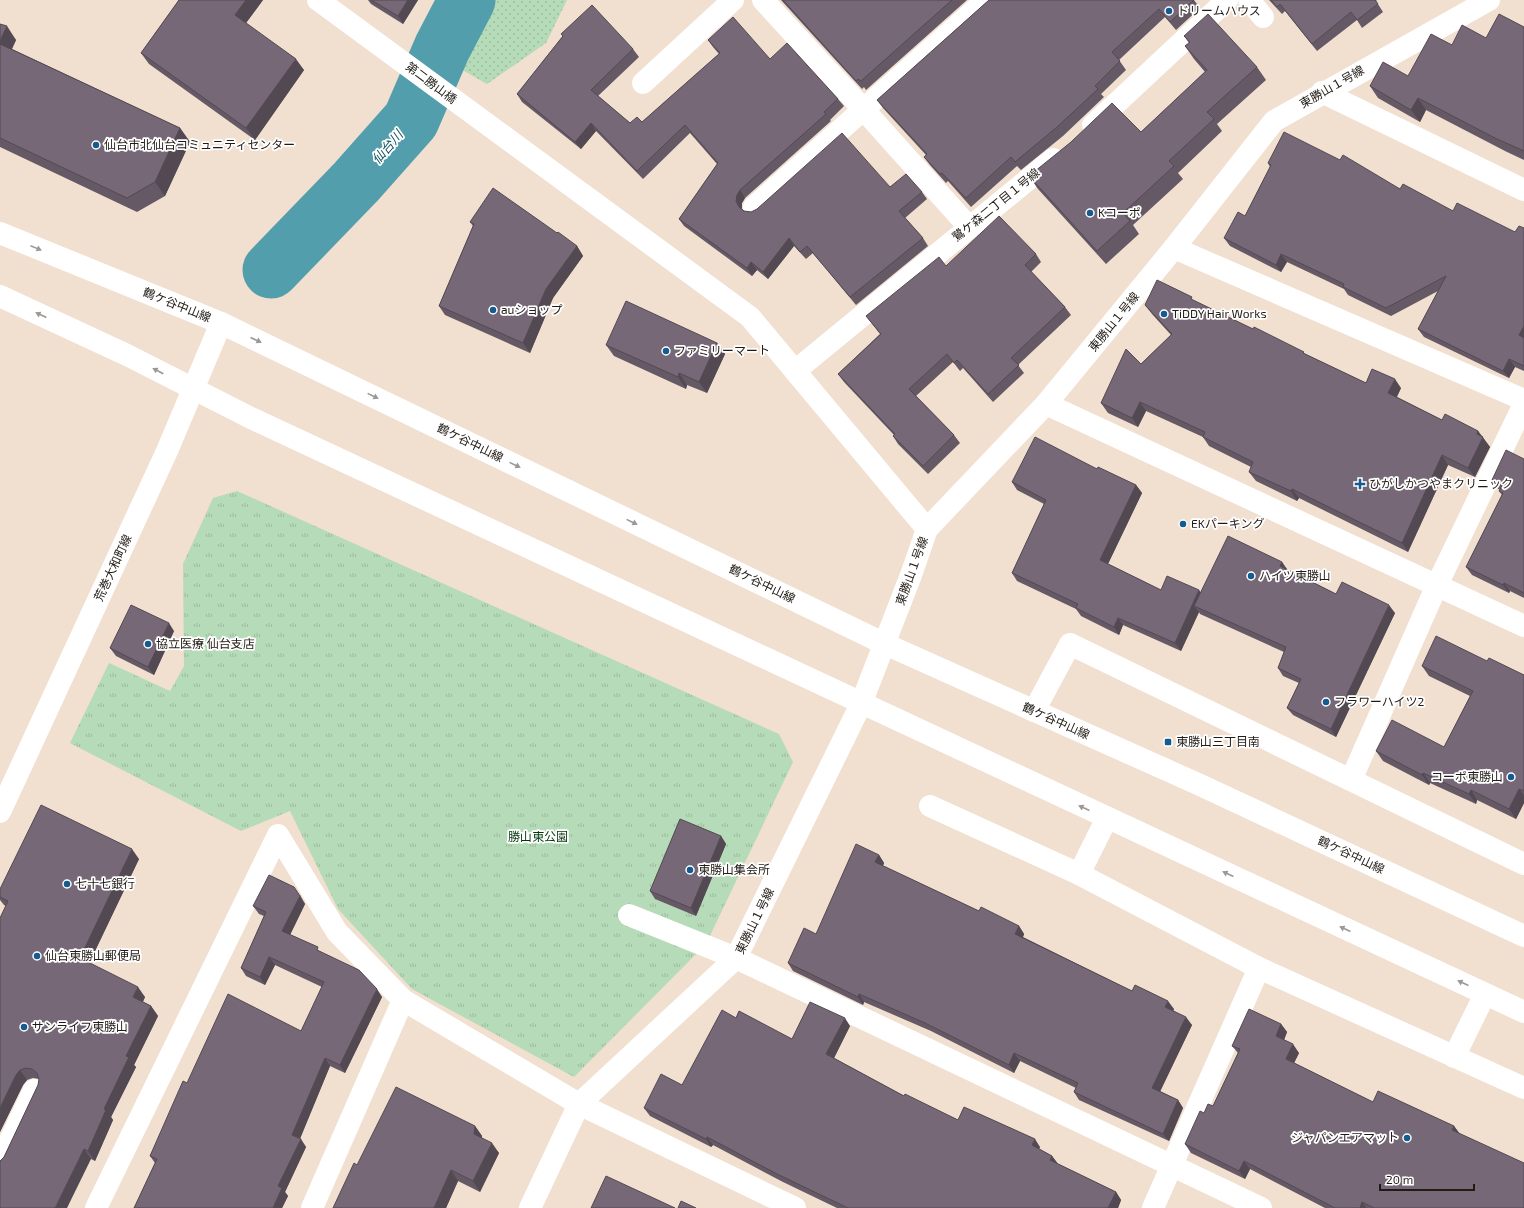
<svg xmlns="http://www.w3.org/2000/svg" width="1524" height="1208" viewBox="0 0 1524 1208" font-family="'Exo 2','Noto Sans JP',sans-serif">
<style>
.grass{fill:url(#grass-dots)}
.park{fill:url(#park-tufts)}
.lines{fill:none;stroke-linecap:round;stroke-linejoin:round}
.river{stroke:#539eac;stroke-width:57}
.minor{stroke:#fff;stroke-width:22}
.wall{fill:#665966}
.shaded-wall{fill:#534953}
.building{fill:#776877;stroke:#534953}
.oneway{fill:#9b9896}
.poi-dot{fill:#155b8f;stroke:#fff;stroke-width:1.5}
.labels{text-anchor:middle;stroke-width:3.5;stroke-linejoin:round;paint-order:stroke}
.poi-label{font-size:12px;fill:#211b15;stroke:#fff;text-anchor:start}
.street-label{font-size:12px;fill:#211b15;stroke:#fff}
.park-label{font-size:12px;fill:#03360d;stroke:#fff}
.water-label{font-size:13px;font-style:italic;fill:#13535e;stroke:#fff}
</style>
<defs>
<pattern id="grass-dots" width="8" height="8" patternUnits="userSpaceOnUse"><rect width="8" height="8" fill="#b6dbb8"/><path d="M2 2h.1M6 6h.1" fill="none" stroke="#9cbb9d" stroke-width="1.8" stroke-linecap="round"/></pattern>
<pattern id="park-tufts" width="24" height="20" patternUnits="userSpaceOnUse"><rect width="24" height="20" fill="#b6dbb8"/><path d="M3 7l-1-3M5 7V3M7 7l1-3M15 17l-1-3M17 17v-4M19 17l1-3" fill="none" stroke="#9cbb9d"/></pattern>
</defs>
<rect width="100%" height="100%" fill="#f1dfcf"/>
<polygon class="grass" points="474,0 567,0 546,43 487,84 443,59"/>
<polygon class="park" points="237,491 779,734 793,762 706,944 574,1077 412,989 338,909 290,811 241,831 70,743 109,663 170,691 184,666 183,564 213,498"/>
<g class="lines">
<polyline class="river" points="271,270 356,182 411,120 442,48 467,0"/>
<g class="minor">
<polyline points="318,0 750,317 927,529"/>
<polyline points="763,0 864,110 969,227"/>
<polyline points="1249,0 1263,17"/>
<polyline points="643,83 733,0"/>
<polyline points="1322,92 1524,190"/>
<polyline points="1093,125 1227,0"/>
<polyline points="754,207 986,0"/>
<polyline points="0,233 221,323 885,644 1198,784 1524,936"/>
<polyline points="1174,248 1524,400"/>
<polyline points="0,296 127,355 251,418 1524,1012"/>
<polyline points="795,371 1053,159"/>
<polyline points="1046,404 1524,626"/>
<polyline points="1034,711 1070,644 1524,864"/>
<polyline points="1351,780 1437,585 1524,404"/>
<polyline points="930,806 1079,874 1259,968 1524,1088"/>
<polyline points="0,812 167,451 221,323"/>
<polyline points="1079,874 1107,818"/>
<polyline points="629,915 736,958 1261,1208"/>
<polyline points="1454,1057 1485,994"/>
<polyline points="0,1161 34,1090"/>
<polyline points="96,1208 278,835 337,932 403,1000 579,1104 795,1208"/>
<polyline points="312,1208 403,1000"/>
<polyline points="530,1208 579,1104 736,958 861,704 911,575 927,529 1046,404 1174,248 1274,121 1489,0"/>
<polyline points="1153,1208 1259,968"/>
</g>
</g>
<g class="wall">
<polygon points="179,0 263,0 246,23 304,70 255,140 149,64 141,53"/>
<polygon points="368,0 418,0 403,24 371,4"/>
<polygon points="781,0 967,0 866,90 864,87 862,89"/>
<polygon points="989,0 1194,0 1200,8 1176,30 1165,17 1119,60 1126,70 1101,94 1104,97 1063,136 1021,170 1017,166 971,207 948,181 946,183 930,165 924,157 926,155 883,108 877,100"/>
<polygon points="1269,0 1377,0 1376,1 1383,12 1362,28 1357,20 1317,51 1285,11 1282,14"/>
<polygon points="0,24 16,40 12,49 180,128 190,142 165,196 137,212 0,147"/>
<polygon points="1524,27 1524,160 1505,151 1426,110 1420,122 1378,98 1370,86 1408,76 1452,45 1486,38"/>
<polygon points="561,34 633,49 639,57 598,96 630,123 642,122 719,54 713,47 708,40 770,59 838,99 844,106 830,120 831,121 745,198 742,203 742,209 744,211 751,212 890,187 922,192 927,199 905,218 923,238 928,246 856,305 813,253 806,259 794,246 768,279 757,270 752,276 684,226 679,219 717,164 690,133 643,179 596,131 581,149 522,102 517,94 563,36"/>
<polygon points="1184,36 1257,67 1266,80 1217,124 1222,131 1178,173 1183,179 1133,225 1139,234 1106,264 1038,189 1029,176 1141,132 1205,72 1194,59 1185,46 1189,43"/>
<polygon points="1340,160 1400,189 1453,211 1515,232 1524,228 1524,371 1515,367 1509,378 1424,337 1418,329 1438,291 1391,316 1348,295 1344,289 1287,262 1281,272 1230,246 1224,238 1245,216 1270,167 1268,163"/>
<polygon points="470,222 577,246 583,256 553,298 530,353 445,315 439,306 473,226"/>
<polygon points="1036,254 1041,262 1031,272 1065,307 1071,315 1018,365 1024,373 993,402 963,368 960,371 953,362 916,396 954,435 960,443 928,474 898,444 893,436 894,435 844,382 838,374 880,334 866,316 946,266"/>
<polygon points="1194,301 1305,354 1366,383 1401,388 1397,397 1442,420 1478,431 1490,447 1475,477 1448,465 1408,552 1299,498 1297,501 1256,481 1249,472 1251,467 1209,446 1203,437 1146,411 1138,427 1108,413 1101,403 1141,364 1171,335 1152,314 1145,305"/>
<polygon points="717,343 725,354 707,393 687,385 686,389 614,356 606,345"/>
<polygon points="1524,459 1524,598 1510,591 1509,593 1472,575 1466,567 1502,495 1499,491 1500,490 1497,488 1492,480"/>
<polygon points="1097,469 1136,485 1142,493 1108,564 1161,590 1201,593 1282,562 1287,569 1336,594 1395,613 1336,737 1293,715 1287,708 1299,683 1283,676 1278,668 1284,652 1200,614 1199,612 1181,651 1123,625 1119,635 1081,616 1076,609 1017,581 1012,573 1044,504 1017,490 1012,482"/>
<polygon points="174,631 154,675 116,656 110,648"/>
<polygon points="1487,661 1524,675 1524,803 1516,819 1477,800 1476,804 1430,783 1429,785 1383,761 1376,751 1444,747 1470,696 1429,676 1422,666"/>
<polygon points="721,836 726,844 696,916 655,899 650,891"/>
<polygon points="879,855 884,863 883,866 979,911 1019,926 1024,934 1023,937 1132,991 1174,1009 1173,1010 1192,1025 1160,1091 1178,1100 1183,1108 1169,1141 1079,1100 1074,1092 1076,1088 1020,1061 1014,1073 931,1031 864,1002 863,1005 793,971 788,963 816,934"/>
<polygon points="139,859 89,963 145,997 143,1002 151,1006 158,1016 134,1065 136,1067 111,1117 113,1120 95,1161 91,1159 4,1157 38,1085 39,1079 33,1078 27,1080 23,1085 0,1132 6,906 4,905 0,900 0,889"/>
<polygon points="300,895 305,904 290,935 321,952 382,997 345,1073 330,1066 300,1139 306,1147 285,1192 288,1196 282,1208 134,1208 155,1163 150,1156 187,1083 301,1031 322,987 275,965 265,985 246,976 241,968 264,916 259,914 253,906"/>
<polygon points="736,1018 792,1039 850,1026 834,1058 904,1096 958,1120 1040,1147 1039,1149 1052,1156 1058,1164 1116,1192 1121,1200 1118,1208 837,1208 783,1182 713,1145 711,1147 650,1116 644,1108 682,1085"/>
<polygon points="1281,1024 1287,1032 1284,1040 1299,1053 1294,1063 1373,1102 1454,1126 1459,1133 1524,1208 1325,1208 1250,1169 1245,1179 1191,1153 1185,1144 1204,1113 1213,1106 1238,1053 1232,1046"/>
<polygon points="475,1126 482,1136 482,1138 499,1153 480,1192 458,1181 446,1208 333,1208 357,1165"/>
</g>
<g class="shaded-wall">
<polygon points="246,0 263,0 243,27 235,15"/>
<polygon points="408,0 418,0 403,24 398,16"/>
<polygon points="7,26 16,40 8,57 0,45 0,41"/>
<polygon points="296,59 304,70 255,140 246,128"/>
<polygon points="1418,98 1426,110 1420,122 1411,110"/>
<polygon points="591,123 596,131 581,149 575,142"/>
<polygon points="180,128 190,142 165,196 155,182"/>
<polygon points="740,190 745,198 742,203 742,209 739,207 736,201 737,195"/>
<polygon points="789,238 794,246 768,279 763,272"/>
<polygon points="577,246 583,256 553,298 530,353 523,343 546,289"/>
<polygon points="1281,254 1287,262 1281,272 1276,265"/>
<polygon points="751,262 757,270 752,276 747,268"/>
<polygon points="1524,326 1524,342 1519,335"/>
<polygon points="717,343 725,354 707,393 699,382"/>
<polygon points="1509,359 1515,367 1509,378 1503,371"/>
<polygon points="679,373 687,385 686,389 678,377"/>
<polygon points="1395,379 1401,388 1394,402 1388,393"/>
<polygon points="1140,402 1146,411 1138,427 1132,418"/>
<polygon points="1478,431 1490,447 1475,477 1468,468 1477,434"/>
<polygon points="1442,455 1448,465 1408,552 1402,543"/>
<polygon points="1136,485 1142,493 1106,568 1100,560"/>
<polygon points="1292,489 1299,498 1297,501 1291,491"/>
<polygon points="1282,562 1287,570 1280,566"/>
<polygon points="1504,583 1510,591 1509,593 1503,585"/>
<polygon points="1199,590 1205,598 1194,606 1199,612 1181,651 1175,643"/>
<polygon points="1389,605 1395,613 1336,737 1331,729"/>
<polygon points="1118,618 1123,625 1119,635 1114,627"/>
<polygon points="169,623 174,631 154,675 148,667"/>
<polygon points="1423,773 1430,783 1429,785 1422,775"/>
<polygon points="1519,789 1524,795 1524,803 1516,819 1509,809"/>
<polygon points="1471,790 1477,800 1476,804 1469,794"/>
<polygon points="721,836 726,844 696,916 691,908"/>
<polygon points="132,849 139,859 87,968 80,958"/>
<polygon points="879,855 884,863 881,870 875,862"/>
<polygon points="294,887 305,904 288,939 282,931"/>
<polygon points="1019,926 1024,934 1021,942 1015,934"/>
<polygon points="269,957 275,965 265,985 260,977"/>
<polygon points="138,987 145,997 140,1007 133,997"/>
<polygon points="377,989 382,997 345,1073 340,1065"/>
<polygon points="859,994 864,1002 863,1005 858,997"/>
<polygon points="1168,1001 1174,1009 1171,1015 1165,1007"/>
<polygon points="151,1006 158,1016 134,1065 136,1067 111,1117 113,1120 95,1161 88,1151 104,1109 126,1056"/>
<polygon points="1186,1017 1192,1025 1158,1096 1152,1088"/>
<polygon points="845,1018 850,1026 832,1062 826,1054"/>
<polygon points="1281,1024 1287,1032 1282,1045 1276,1036"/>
<polygon points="1293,1044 1299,1053 1292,1067 1286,1059"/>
<polygon points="1014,1053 1020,1061 1014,1073 1009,1065"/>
<polygon points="325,1058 330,1066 298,1143 292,1135"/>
<polygon points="20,1070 27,1080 23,1085 0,1132 0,1108 16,1075"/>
<polygon points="1178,1100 1183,1108 1169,1141 1163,1134"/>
<polygon points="475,1126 482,1136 481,1144 474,1134"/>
<polygon points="1454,1126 1460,1134 1452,1130"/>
<polygon points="707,1137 713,1145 711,1147 706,1139"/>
<polygon points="301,1139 306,1147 285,1192 288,1196 282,1208 273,1208 278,1186"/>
<polygon points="1035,1139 1040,1147 1037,1153 1032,1145"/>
<polygon points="492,1143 499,1153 480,1192 473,1181"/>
<polygon points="84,1149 91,1159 67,1208 55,1208"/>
<polygon points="1052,1156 1058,1164 1056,1168 1050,1160"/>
<polygon points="1244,1161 1250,1169 1245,1179 1239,1171"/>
<polygon points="451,1170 458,1181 446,1208 434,1208"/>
<polygon points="1116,1192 1121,1200 1118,1208 1108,1208"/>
<polygon points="1362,1202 1366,1208 1360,1208"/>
</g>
<g class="building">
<polygon points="179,0 246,0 235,15 296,59 246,128 141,53"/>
<polygon points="371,0 408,0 398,16"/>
<polygon points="783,0 952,0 861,81 858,79 856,81"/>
<polygon points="989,0 1194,0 1170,22 1159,9 1112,52 1120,61 1095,86 1098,89 1057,127 1015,162 1011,157 966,198 942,173 940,174 924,157 927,154 877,100"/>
<polygon points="1271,0 1375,0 1378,4 1357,20 1351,12 1312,44 1280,4 1277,7"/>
<polygon points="592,5 633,49 591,90 630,123 637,117 642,122 720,53 708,40 733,17 770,59 787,43 838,99 824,112 826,114 740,190 737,195 736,201 739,207 744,211 751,212 757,209 842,133 890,187 906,174 922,192 899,211 923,238 850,297 807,246 800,252 789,238 763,272 751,262 747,268 679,219 718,163 685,125 637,171 591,123 575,142 517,94 563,36 561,34"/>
<polygon points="1208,14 1257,67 1207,112 1214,119 1169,161 1174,166 1123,213 1130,221 1097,251 1029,176 1071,142 1112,103 1141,132 1207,70 1185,46 1190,42 1184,36"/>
<polygon points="1499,14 1524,27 1524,151 1497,139 1418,98 1411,110 1370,86 1383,62 1408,76 1431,34 1452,45 1462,25 1486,38"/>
<polygon points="0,24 7,26 0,41"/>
<polygon points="0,44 180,128 155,182 127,198 0,138"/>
<polygon points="1284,132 1340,160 1343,155 1400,189 1403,184 1453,211 1457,203 1515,232 1519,226 1524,228 1524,326 1519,335 1524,338 1524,366 1509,359 1503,371 1418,329 1446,276 1386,308 1343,287 1344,284 1281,254 1276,265 1224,238 1238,212 1245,216 1271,165 1268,163"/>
<polygon points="493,188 557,233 558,232 577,246 546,289 523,343 439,306 474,224 470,222"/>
<polygon points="999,216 1036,254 1025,265 1065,307 1011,358 1019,365 988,394 957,360 954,363 947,354 909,389 954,435 923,466 893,436 895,434 838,374 881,334 866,316 939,257 946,266"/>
<polygon points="1157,280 1192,297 1191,299 1253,329 1254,327 1304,352 1303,353 1366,383 1372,369 1395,379 1388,393 1442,420 1445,414 1478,431 1477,434 1483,437 1468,468 1442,455 1402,543 1292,489 1291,491 1249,472 1253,462 1203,437 1205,432 1140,402 1132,418 1101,403 1126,349 1141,364 1172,334 1145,305"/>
<polygon points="626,301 717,343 699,382 679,373 678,377 606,345"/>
<polygon points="1035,437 1097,469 1098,467 1136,485 1100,560 1161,590 1167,576 1199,590 1175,643 1118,618 1114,627 1076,608 1078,604 1012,573 1046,500 1012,482"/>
<polygon points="1506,450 1524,459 1524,593 1504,583 1503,585 1466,567 1503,493 1499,491 1502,486 1492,480"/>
<polygon points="1228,536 1282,562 1280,566 1336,594 1342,582 1389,605 1331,729 1287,708 1301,679 1278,668 1286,647 1194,606"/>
<polygon points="131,605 169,623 148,667 110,648"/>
<polygon points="1436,636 1487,661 1489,658 1524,675 1524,791 1519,789 1509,809 1471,790 1469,794 1423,773 1422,775 1376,751 1392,720 1444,747 1473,691 1422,666"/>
<polygon points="41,805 132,849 80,958 138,987 133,997 151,1006 126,1056 129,1057 104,1109 106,1110 88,1151 84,1149 55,1208 0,1208 0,1161 4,1157 38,1085 39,1079 37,1073 32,1069 26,1068 20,1070 16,1075 0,1108 0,918 8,901 0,897 0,889"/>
<polygon points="680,819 721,836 691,908 650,891"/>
<polygon points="856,844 879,855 875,862 979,911 981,907 1019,926 1015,934 1132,991 1135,985 1168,1001 1165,1007 1186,1017 1152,1088 1178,1100 1163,1134 1074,1092 1078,1083 1014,1053 1009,1065 925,1023 859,994 858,997 788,963 804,928 816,934"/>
<polygon points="269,875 294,887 300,896 282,931 318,947 317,950 359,970 377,989 340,1065 325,1058 292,1135 301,1139 278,1186 282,1188 273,1208 134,1208 157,1159 150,1156 183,1081 187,1083 228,994 301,1031 324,982 269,957 260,977 241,968 266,912 253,906"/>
<polygon points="810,1002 845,1018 826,1054 904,1096 905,1094 958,1120 964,1107 1035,1139 1032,1145 1052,1156 1050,1160 1116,1192 1108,1208 848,1208 777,1174 707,1137 706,1139 644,1108 661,1074 682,1085 722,1010 736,1018 739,1011 792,1039"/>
<polygon points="1249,1009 1281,1024 1276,1036 1293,1044 1286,1059 1373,1102 1378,1091 1454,1126 1452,1130 1524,1163 1524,1208 1374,1208 1362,1202 1360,1208 1335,1208 1244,1161 1239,1171 1185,1144 1200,1111 1204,1113 1208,1104 1213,1106 1240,1049 1232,1046"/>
<polygon points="396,1087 475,1126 474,1134 492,1143 473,1181 451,1170 434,1208 333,1208 354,1163 357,1165"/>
<polygon points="606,1176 675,1208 591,1208"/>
<polygon points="681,1201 696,1208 678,1208"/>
</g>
<defs><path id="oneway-solid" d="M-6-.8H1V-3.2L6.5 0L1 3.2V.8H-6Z"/></defs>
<g class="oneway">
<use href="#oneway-solid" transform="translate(36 248) rotate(22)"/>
<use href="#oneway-solid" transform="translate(41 315) rotate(-155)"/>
<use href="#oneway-solid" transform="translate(256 340) rotate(25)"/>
<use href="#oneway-solid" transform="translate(158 371) rotate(-152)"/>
<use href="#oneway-solid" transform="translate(373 396) rotate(26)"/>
<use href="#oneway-solid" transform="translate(515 465) rotate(26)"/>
<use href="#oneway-solid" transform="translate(632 522) rotate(26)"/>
<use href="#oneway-solid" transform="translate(1084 808) rotate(-155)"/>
<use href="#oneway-solid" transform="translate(1228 874) rotate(-155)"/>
<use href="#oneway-solid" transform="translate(1345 929) rotate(-155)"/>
<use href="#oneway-solid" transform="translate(1463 983) rotate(-155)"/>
</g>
<g class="poi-dot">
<circle cx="1169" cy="11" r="4"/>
<circle cx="96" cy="145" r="4"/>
<circle cx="1090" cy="213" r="4"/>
<circle cx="493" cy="310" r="4"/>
<circle cx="1164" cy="314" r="4"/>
<circle cx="666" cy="351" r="4"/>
<path d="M1358 478h4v4h4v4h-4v4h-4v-4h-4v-4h4z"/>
<circle cx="1183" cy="524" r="4"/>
<circle cx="1251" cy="576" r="4"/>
<circle cx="148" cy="644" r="4"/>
<circle cx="1326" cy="702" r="4"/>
<rect x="1164" y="738" width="8" height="8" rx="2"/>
<circle cx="1511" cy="777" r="4"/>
<circle cx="690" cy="870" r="4"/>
<circle cx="67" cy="884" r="4"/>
<circle cx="37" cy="956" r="4"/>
<circle cx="24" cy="1027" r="4"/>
<circle cx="1407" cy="1138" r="4"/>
</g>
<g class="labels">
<g class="poi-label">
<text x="1177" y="15">ドリームハウス</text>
<text x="104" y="149">仙台市北仙台コミュニティセンター</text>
<text x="1098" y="217">Kコーポ</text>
<text x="501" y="314">auショップ</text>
<text x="1172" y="318">TiDDY Hair Works</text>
<text x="674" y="355">ファミリーマート</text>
<text x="1369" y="488">ひがしかつやまクリニック</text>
<text x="1191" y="528">EKパーキング</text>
<text x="1259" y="580">ハイツ東勝山</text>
<text x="156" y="648">協立医療 仙台支店</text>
<text x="1334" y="706">フラワーハイツ2</text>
<text x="1176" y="746">東勝山三丁目南</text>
<text x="1503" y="781" text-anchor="end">コーポ東勝山</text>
<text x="698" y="874">東勝山集会所</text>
<text x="75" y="888">七十七銀行</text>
<text x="45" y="960">仙台東勝山郵便局</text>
<text x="32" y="1031">サンライフ東勝山</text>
<text x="1399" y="1142" text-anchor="end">ジャパンエアマット</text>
</g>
<g class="street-label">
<text transform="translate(431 83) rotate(37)" y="4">第二勝山橋</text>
<text transform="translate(1332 87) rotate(-30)" y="4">東勝山１号線</text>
<text transform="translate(996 205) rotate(-39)" y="4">鷺ケ森二丁目１号線</text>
<text transform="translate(177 305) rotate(22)" y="4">鶴ケ谷中山線</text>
<text transform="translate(1114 322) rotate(-51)" y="4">東勝山１号線</text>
<text transform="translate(470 443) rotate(26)" y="4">鶴ケ谷中山線</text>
<text transform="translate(113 568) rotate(-65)" y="4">荒巻大和町線</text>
<text transform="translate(912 571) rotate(-70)" y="4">東勝山１号線</text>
<text transform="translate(762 584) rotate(26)" y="4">鶴ケ谷中山線</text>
<text transform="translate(1056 721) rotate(24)" y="4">鶴ケ谷中山線</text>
<text transform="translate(1351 855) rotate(25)" y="4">鶴ケ谷中山線</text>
<text transform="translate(755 921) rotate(-64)" y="4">東勝山１号線</text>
</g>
<g class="park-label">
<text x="538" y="841">勝山東公園</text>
</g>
<g class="water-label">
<text transform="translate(387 147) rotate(-49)" y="5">仙台川</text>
</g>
</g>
<path d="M1380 1184v6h94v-6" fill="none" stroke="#211b15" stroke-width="2"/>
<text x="1386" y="1184" font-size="12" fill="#211b15" stroke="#ffffff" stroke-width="3" paint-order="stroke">20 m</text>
</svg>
